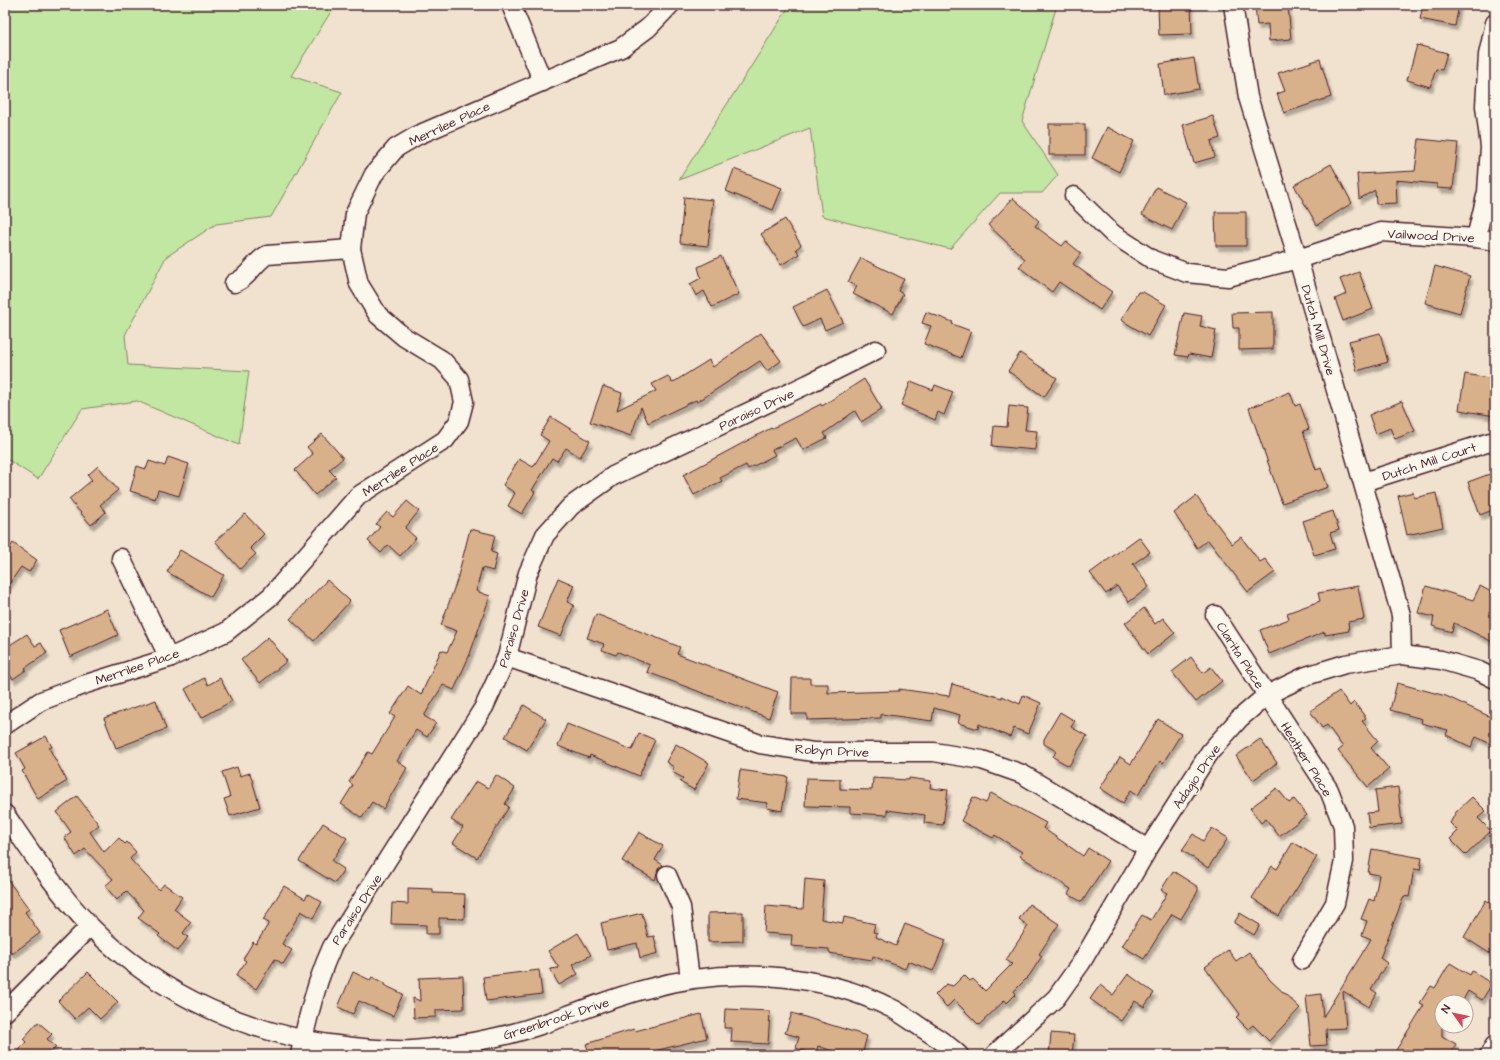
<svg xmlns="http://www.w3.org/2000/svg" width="1500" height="1060" viewBox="0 0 1500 1060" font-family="'Architects Daughter',sans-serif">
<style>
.green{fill:#c1e7a2;stroke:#868366}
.building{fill:#d8b089;stroke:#4a1f2b;filter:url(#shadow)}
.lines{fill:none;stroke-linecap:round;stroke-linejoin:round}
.minor-casing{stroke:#4a1f2b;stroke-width:21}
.minor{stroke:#fbf7ec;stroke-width:18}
.labels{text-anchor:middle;stroke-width:3;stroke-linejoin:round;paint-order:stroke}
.street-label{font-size:13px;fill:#4a1f2b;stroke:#fbf7ec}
</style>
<defs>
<filter id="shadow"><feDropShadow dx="2.5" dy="4.5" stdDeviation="1" flood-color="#0004"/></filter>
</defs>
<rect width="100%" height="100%" fill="#f0e2ce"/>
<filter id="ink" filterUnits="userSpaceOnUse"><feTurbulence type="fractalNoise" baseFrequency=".025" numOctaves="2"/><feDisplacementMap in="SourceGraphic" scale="8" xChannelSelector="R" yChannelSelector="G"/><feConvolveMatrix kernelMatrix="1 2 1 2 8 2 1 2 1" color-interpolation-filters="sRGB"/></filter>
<g filter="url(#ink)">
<g class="green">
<polygon points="5,5 335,5 291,76 342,92 271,217 216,224 166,257 125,335 128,365 249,371 239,445 137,401 82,409 38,479 5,458"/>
<polygon points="790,5 1057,5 1022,121 1058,175 1042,193 1000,193 950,249 822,216 810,128 679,180"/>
</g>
<g class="building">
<polygon points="1158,5 1191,5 1192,34 1159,35"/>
<polygon points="1255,5 1288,5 1291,39 1269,41 1268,24 1257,25"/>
<polygon points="1423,5 1459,5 1455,26 1420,19"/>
<polygon points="1417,45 1447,53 1442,70 1436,69 1430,87 1407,80"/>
<polygon points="1194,58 1199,89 1164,95 1160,64"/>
<polygon points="1320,59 1331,97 1284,113 1277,94 1285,91 1278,73"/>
<polygon points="1213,116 1220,138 1211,141 1215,157 1194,163 1183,125"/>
<rect x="1049" y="124" width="36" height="31"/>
<polygon points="1107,127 1134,141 1119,172 1092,158"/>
<polygon points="1419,139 1458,143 1453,189 1437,188 1437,184 1396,180 1397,203 1376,204 1375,190 1359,199 1357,174 1415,171"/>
<polygon points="1331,164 1352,203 1317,225 1294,185"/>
<polygon points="734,169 782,188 773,210 726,191"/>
<polygon points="1156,187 1186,202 1172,230 1142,215"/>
<polygon points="684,197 713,200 708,246 680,243"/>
<polygon points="1013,198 1039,221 1035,226 1062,246 1066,241 1081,253 1073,264 1112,292 1100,310 1059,282 1052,292 1019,267 1025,259 988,225"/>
<polygon points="1215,212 1246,212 1246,246 1216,246"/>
<polygon points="785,219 801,245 796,249 799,254 781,265 761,234"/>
<polygon points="721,256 739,294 712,307 704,291 696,296 690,284 701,278 698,267"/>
<polygon points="861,258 904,279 898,291 903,294 893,314 853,294 857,286 848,282"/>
<polygon points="1435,266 1470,276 1460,313 1425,303"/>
<polygon points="1359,272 1373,309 1343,321 1335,299 1346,294 1340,279"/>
<polygon points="827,290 843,322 825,330 820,319 803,327 793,307"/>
<polygon points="1138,292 1143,292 1166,305 1148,336 1121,320"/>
<polygon points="926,312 953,322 952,324 971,331 961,358 924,344 931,326 922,323"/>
<polygon points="1273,312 1273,349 1239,350 1239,328 1233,328 1232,313"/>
<polygon points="1184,313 1202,316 1200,326 1216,330 1211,358 1189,354 1188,357 1175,355"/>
<polygon points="761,333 781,361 767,371 760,361 697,402 696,400 648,423 641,407 631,436 590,422 603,386 622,393 617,410 656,391 652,384 668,376 672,383 709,360 713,367"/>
<polygon points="1380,333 1388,362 1357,371 1349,341"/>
<polygon points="1020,353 1057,378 1044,397 1008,371"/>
<polygon points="1465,374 1495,379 1495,416 1459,410"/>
<polygon points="864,379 882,409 861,422 855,411 824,433 827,438 803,450 796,438 772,450 775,455 748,469 746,465 720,478 722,481 694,495 683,475 771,428 771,429 821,404 822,406"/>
<polygon points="911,381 933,390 935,385 953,392 944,415 938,412 935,420 901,405"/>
<polygon points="1290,392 1295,406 1300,404 1309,429 1303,431 1316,470 1321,468 1328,487 1282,503 1249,408"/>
<polygon points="1402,401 1415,431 1395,439 1390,428 1376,434 1369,415"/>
<polygon points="1009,406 1028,408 1025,430 1037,431 1035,450 992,446 994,426 1007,427"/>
<polygon points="551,417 590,441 580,457 566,448 557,461 552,458 532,490 535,492 522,514 508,506 515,493 503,485 519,459 533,467 549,441 540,435"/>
<polygon points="322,434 343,458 329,470 336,477 315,495 295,470 313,454 307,447"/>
<polygon points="168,457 189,464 179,496 158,490 155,499 130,491 137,466 146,469 149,461 165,466"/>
<polygon points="98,466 118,490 100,505 106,512 91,525 69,499 92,480 88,475"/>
<polygon points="1495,472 1495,509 1480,515 1468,482"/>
<polygon points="1413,492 1414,498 1436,493 1443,527 1407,535 1398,496"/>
<polygon points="1196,496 1232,544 1241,537 1260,562 1265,559 1275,572 1248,592 1208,540 1197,548 1174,513"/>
<polygon points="407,501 419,511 405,528 416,538 400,556 388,545 381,553 368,541 380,527 376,524 387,512 393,517"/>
<polygon points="1333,511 1339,530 1330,533 1335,549 1314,555 1303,521"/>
<polygon points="245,514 264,534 250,548 256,554 240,569 215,541"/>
<polygon points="470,529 495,535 491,552 497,554 493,571 482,568 476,591 490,596 470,654 454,690 443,685 424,716 436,723 427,737 416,730 397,761 407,768 383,809 372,802 362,818 341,804 353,785 349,782 368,752 372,754 395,717 390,714 408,686 421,695 441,650 447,652 457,631 441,625 457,580"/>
<polygon points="1139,537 1150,552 1133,564 1149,587 1129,602 1117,586 1106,594 1090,573"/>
<polygon points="13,543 37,560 29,572 21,567 5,590 5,554"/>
<polygon points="180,550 224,575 211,597 167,572"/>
<polygon points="558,578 574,585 567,602 574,605 561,636 538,627"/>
<polygon points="327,580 350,601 314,641 290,619"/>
<polygon points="1358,586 1364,619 1348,622 1349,631 1325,635 1325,632 1269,654 1260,630 1289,619 1287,613 1320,601 1318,593"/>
<polygon points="1426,586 1473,600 1480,586 1495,594 1495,643 1454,623 1452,632 1432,626 1434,617 1418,613"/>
<polygon points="1144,608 1155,624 1163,618 1175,633 1148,654 1125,623"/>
<polygon points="107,609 118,635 70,657 59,630"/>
<polygon points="596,614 680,647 677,654 778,692 769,718 647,672 650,665 618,652 616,655 602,650 604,644 587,638"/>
<polygon points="27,634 35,646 41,643 47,653 25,668 26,670 13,679 5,668 5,648"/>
<polygon points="268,637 287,661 260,683 241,660"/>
<polygon points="1191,657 1203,673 1211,667 1222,681 1196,702 1172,672"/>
<polygon points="204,678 208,685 220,678 232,701 201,718 185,689"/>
<polygon points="792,678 810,678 810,684 828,684 828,693 899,691 899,689 949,696 952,684 1002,698 1002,696 1020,704 1023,695 1041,703 1028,734 1014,728 1010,737 979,724 978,729 958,723 960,715 934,708 932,721 881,714 881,718 807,720 807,714 791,714"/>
<polygon points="1397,683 1446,696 1495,719 1495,746 1476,737 1471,747 1446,735 1448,730 1421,723 1422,719 1390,710"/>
<polygon points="1339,691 1350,706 1354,702 1366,718 1362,721 1378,741 1371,748 1389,769 1368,787 1338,751 1343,747 1327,725 1322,728 1310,711"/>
<polygon points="156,700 166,729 116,748 104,718"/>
<polygon points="524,705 546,719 527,750 505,737"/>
<polygon points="1060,712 1075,721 1071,727 1087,736 1069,766 1053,757 1056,751 1044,744 1044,739"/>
<polygon points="1158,719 1181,734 1163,763 1160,761 1138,795 1131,790 1123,803 1100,788 1120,757 1131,764"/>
<polygon points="567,724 632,750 639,733 655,740 639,776 590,755 589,758 558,746"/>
<polygon points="46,736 52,747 49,748 67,781 38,799 22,771 25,769 16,753"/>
<polygon points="1260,739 1277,763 1253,780 1236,756"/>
<polygon points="676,744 709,763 694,790 680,782 683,778 672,772 674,767 666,762"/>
<polygon points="237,767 240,776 250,773 260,807 230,816 224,799 230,797 222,772"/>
<polygon points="740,770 788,777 782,811 767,808 768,803 736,799"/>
<polygon points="496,775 515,788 505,804 509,807 477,858 453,843 463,827 451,820 476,781 488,788"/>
<polygon points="806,778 840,779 840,789 872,790 873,778 909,780 909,778 931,781 930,788 948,790 943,825 924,823 925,815 887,810 887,815 850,813 850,807 805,806"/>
<polygon points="1398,787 1402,824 1369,828 1367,813 1378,812 1375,790"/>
<polygon points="1277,788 1289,803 1294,799 1307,815 1279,836 1266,819 1261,823 1250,808"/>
<polygon points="991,793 1046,823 1043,828 1083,856 1088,848 1108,861 1082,902 1068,894 1071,889 1020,856 1022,852 995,835 993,838 961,821 973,797 986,803"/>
<polygon points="77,796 99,825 90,832 104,852 119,838 125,844 127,842 136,852 130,859 159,890 164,884 182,897 174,909 191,922 183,933 188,937 178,951 158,936 160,934 138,918 144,910 126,891 117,900 105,886 113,879 85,849 76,856 64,837 71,832 57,812"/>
<polygon points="1472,797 1486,811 1478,818 1491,831 1466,855 1450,839 1458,831 1450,823 1456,812"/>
<polygon points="323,823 347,838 332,861 344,869 335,883 299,861"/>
<polygon points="1212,828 1228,838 1208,868 1182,850 1193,834 1203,841"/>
<polygon points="639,832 663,846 655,860 663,865 658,869 655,880 622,861"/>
<polygon points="1293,842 1317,857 1279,916 1252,898 1272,866 1277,869"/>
<polygon points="1372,849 1422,858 1420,870 1414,869 1409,897 1404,896 1380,958 1387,963 1371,989 1377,993 1369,1007 1343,991 1346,1028 1326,1029 1327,1045 1311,1046 1306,996 1321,994 1323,1017 1371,939 1362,935 1367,921 1361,919 1369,899 1374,901 1379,875 1368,873"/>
<polygon points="1173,871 1198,887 1198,891 1181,919 1172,914 1144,959 1122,946 1142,915 1151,920 1167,893 1161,890"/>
<polygon points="5,876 29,909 25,912 40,933 12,954 5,944"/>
<polygon points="805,879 824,881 821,919 843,923 844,917 875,924 873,932 877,933 876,937 896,946 905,924 946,940 933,971 908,961 905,969 873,956 872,960 829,953 829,949 791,946 792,935 764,933 766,906 803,909"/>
<polygon points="284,886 305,899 308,894 322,902 313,918 301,911 282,944 292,950 283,964 275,959 256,989 236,976 246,961 243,959 253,942 256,944 269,923 263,920"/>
<polygon points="408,888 433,889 433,893 465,894 464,919 439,918 439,934 426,934 426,925 391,924 392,903 408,904"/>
<polygon points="1486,900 1495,906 1495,944 1489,953 1464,937"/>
<polygon points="1029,904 1059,924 1039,954 1042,956 1029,976 1014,991 1016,994 1007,1003 1005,1000 979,1025 954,1000 947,1007 935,995 946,984 953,986 964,975 970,981 973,979 985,991 1012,964 1006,960 1028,926 1019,919"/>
<polygon points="743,912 743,941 708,942 708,913"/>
<polygon points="642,913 648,937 654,936 658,953 640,958 637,943 607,950 601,923"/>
<polygon points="1240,913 1260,925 1254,935 1234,923"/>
<polygon points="578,933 591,955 572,965 578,974 559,985 550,969 559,968 548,951"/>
<polygon points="1228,950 1236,961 1249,952 1270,980 1300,1008 1269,1041 1253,1025 1248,1029 1236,1017 1240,1014 1205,967"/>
<polygon points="1450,963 1470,975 1472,971 1492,984 1482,1000 1468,991 1462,1002 1442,1002 1442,1036 1456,1044 1450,1055 1393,1055 1424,1005 1420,1003 1431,986 1435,988"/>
<polygon points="539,970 542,994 486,1001 483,977"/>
<polygon points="88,972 118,1002 100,1019 88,1007 75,1019 58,1001"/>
<polygon points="353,972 370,980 372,977 384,983 384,985 403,994 393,1016 359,1001 353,1014 338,1007"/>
<polygon points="1128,974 1154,993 1144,1007 1135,1001 1121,1021 1090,999 1100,985 1113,995"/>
<polygon points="463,976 464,1009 436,1010 436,1017 414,1018 413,998 420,1001 419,978"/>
<polygon points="725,1009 770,1011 768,1044 731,1042 732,1028 724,1028"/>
<polygon points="792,1013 867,1036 862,1055 844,1055 818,1046 815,1055 796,1048 799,1037 785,1033"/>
<polygon points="701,1014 707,1038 638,1055 590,1055 586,1044 634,1029 635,1031"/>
<polygon points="38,1022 52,1034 47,1039 56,1047 49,1055 15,1055 26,1042 23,1039"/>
<polygon points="1051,1033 1074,1035 1072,1055 1049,1055"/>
</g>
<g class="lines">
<g class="minor-casing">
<g id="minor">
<polyline points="511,5 543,82"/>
<polyline points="1233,5 1248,97 1298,259 1401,615 1402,655"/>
<polyline points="1074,196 1113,234 1153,260 1187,273 1228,277 1298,259 1381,232 1476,238 1495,241"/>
<polyline points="1476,238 1487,192 1490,147 1485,106 1488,55 1495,23"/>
<path d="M234,283C248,279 254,262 267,255L351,249"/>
<polyline points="1363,482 1490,442 1495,442"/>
<polyline points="121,558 169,658"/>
<polyline points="1215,615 1329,790 1343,826 1344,861 1335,903 1302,960"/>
<polyline points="507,657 760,744 813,752 934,752 982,760 1022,774 1148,849"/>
<polyline points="5,725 41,701 86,684 169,658 226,632 271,596 358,496 445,440 459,421 464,402 459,379 442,360 404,337 378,315 359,284 351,249 355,213 374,174 396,148 418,135 621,48 648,28 670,5"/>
<path d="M5,814C31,852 57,892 89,925C160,997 254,1037 353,1047C373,1049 393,1051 412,1050C441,1048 470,1043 497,1037C549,1026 595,1002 646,989C725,967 819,971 893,1009C904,1015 914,1023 925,1030C936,1037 949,1045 959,1055"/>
<polyline points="667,875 681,907 690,979"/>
<polyline points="5,1012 90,926"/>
<path d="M300,1055C307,1018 316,982 332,947L484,707L507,657L528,573L545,535L571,506L613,476L808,384L876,350"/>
<polyline points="994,1055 1056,998 1081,963 1148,849 1210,752 1239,719 1267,695 1306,676 1345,664 1402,655 1441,660 1479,671 1495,679"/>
<polyline points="1489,1055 1495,1045"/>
</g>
</g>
<use href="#minor" class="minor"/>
</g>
</g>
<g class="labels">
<g class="street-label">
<text transform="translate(449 123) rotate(-25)" y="5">Merrilee Place</text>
<text transform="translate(1431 235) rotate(3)" y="5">Vailwood Drive</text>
<text transform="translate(1319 330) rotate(74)" y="5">Dutch Mill Drive</text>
<text transform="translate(756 409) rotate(-25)" y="5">Paraiso Drive</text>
<text transform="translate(1429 461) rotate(-18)" y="5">Dutch Mill Court</text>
<text transform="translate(400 469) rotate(-33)" y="5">Merrilee Place</text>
<text transform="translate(513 628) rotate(-74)" y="5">Paraiso Drive</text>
<text transform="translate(1241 655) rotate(57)" y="5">Clarita Place</text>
<text transform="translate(137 666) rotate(-19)" y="5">Merrilee Place</text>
<text transform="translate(832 750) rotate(3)" y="5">Robyn Drive</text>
<text transform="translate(1307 759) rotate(58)" y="5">Heather Place</text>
<text transform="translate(1196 776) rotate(-56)" y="5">Adagio Drive</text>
<text transform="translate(356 909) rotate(-57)" y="5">Paraiso Drive</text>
<text transform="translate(556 1018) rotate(-18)" y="5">Greenbrook Drive</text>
</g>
</g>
<rect width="1500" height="1060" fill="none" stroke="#fbf7ec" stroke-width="20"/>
<rect x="10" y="10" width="1480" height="1040" fill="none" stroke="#4a1f2b" stroke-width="1.5" filter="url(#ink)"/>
<g transform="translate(1454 1014) rotate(303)"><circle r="19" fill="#fbf7ec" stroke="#b4a19f"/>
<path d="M0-3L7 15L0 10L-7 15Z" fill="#d1495b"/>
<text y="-6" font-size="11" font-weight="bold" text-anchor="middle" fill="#4a1f2b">N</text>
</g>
</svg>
